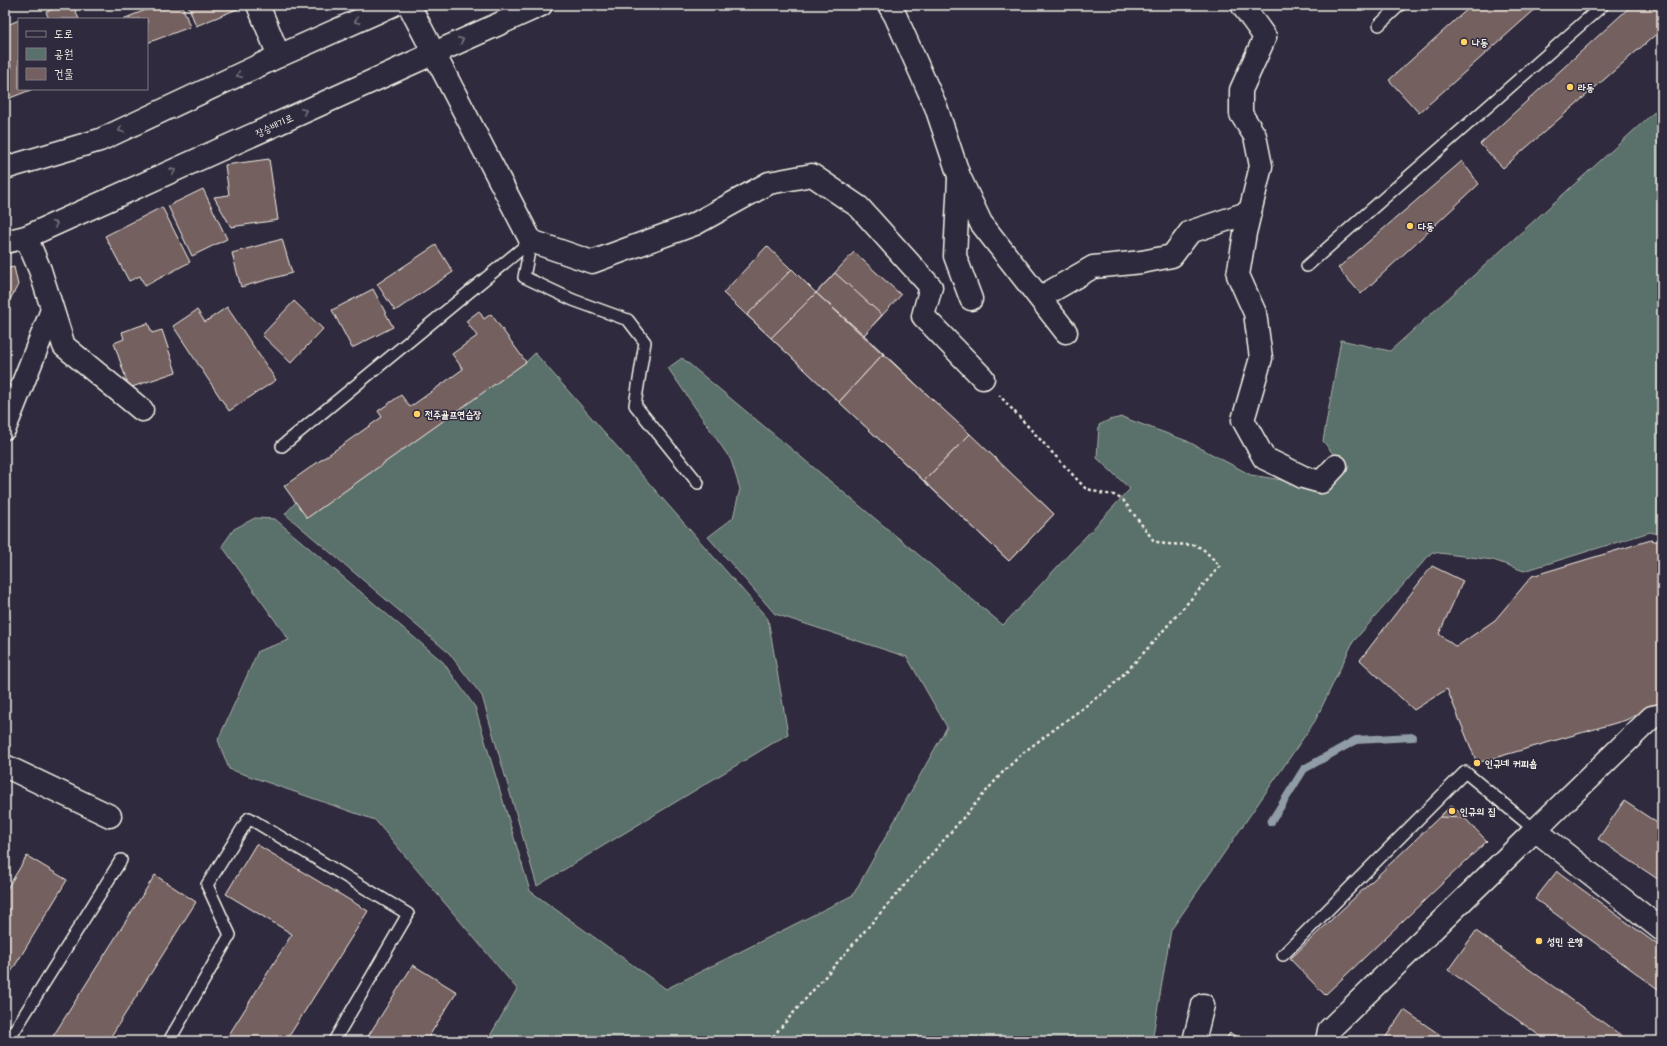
<svg xmlns="http://www.w3.org/2000/svg" width="1667" height="1046" viewBox="0 0 1667 1046" font-family="Kalam,'Poor Story',sans-serif">
<style>
.green{fill:#5a706a;stroke:#a7b0a9}
.lines{fill:none;stroke-linecap:round;stroke-linejoin:round}
.stream{stroke:#909ca6;stroke-width:8}
.building{fill:#756061;stroke:#f4f1e8}
.service-casing{stroke:#f4f1e8;stroke-width:14}
.minor-casing{stroke:#f4f1e8;stroke-width:25}
.tertiary-casing{stroke:#f4f1e8;stroke-width:25}
.path{stroke:#f4f1e8;stroke-width:2.5;stroke-dasharray:3 3;stroke-linecap:butt}
.service{stroke:#2f2a3d;stroke-width:11}
.minor{stroke:#2f2a3d;stroke-width:22}
.tertiary{stroke:#2f2a3d;stroke-width:22}
.oneway{stroke:#747079}
.poi-dot{fill:#ffd166;stroke:#2f2a3d;stroke-width:1.5}
.labels{text-anchor:middle;stroke-width:3;stroke-linejoin:round;paint-order:stroke}
.poi-label{font-size:10px;font-weight:bold;fill:#f4f1e8;stroke:#2f2a3d;text-anchor:start}
.street-label{font-size:10px;fill:#f4f1e8;stroke:#2f2a3d}
</style>
<rect width="100%" height="100%" fill="#2f2a3d"/>
<filter id="ink" filterUnits="userSpaceOnUse"><feTurbulence type="fractalNoise" baseFrequency=".025" numOctaves="2"/><feDisplacementMap in="SourceGraphic" scale="8" xChannelSelector="R" yChannelSelector="G"/><feConvolveMatrix kernelMatrix="1 2 1 2 8 2 1 2 1" color-interpolation-filters="sRGB"/></filter>
<g filter="url(#ink)">
<g class="green">
<polygon points="1662,105 1662,535 1650,532 1524,571 1493,560 1432,552 1353,642 1315,721 1171,930 1152,1041 487,1041 517,989 375,820 229,769 218,740 258,651 289,640 222,546 234,529 255,518 275,519 443,662 475,707 530,891 666,989 853,895 947,727 907,657 775,614 708,537 733,518 740,489 731,460 668,368 682,358 1003,625 1130,489 1097,458 1099,425 1109,420 1122,417 1187,441 1251,475 1320,486 1345,469 1323,441 1341,340 1390,351"/>
<polygon points="535,353 768,619 788,734 537,886 482,696 449,653 285,514 296,502 526,362"/>
</g>
<g class="lines">
<polyline class="stream" points="1271,822 1304,769 1356,740 1413,737"/>
</g>
<g class="building">
<polygon points="63,5 73,5 79,19 49,19 46,12"/>
<polygon points="158,5 182,5 190,27 147,43 147,19 123,19"/>
<polygon points="188,5 247,5 196,26"/>
<polygon points="1472,5 1540,5 1419,113 1389,80"/>
<polygon points="1632,5 1662,5 1662,29 1503,168 1480,144"/>
<polygon points="19,20 19,89 33,89 5,100 5,70 12,68 5,52 5,26"/>
<polygon points="269,159 278,220 231,227 214,197 229,195 225,165"/>
<polygon points="1462,161 1479,184 1361,294 1338,268"/>
<polygon points="203,189 227,239 192,256 168,206"/>
<polygon points="162,207 190,262 145,286 140,276 129,281 105,236"/>
<polygon points="282,239 292,273 241,287 232,253"/>
<polygon points="436,245 453,272 395,311 377,284"/>
<polygon points="767,246 816,293 854,252 901,295 864,335 1054,514 1009,561 723,293"/>
<polygon points="14,267 18,285 5,309 5,269"/>
<polygon points="792,269 816,293 771,338 747,315"/>
<polygon points="835,273 882,315 864,335 816,293"/>
<polygon points="373,289 393,327 352,348 332,310"/>
<polygon points="816,293 883,354 839,402 771,338"/>
<polygon points="294,301 323,329 291,363 262,335"/>
<polygon points="227,307 276,380 229,411 173,326 197,310 205,322"/>
<polygon points="479,311 484,319 491,314 526,362 307,518 284,486 382,417 378,411 401,395 410,407 463,369 452,354 477,336 466,321"/>
<polygon points="148,323 152,333 162,330 176,372 129,388 114,343 124,339 122,332"/>
<polygon points="883,354 970,434 924,481 839,402"/>
<polygon points="970,434 1054,514 1009,561 924,481"/>
<polygon points="1651,540 1662,543 1662,702 1626,720 1477,763 1447,689 1414,710 1360,660 1432,566 1463,581 1439,634 1456,647 1495,620 1532,576"/>
<polygon points="1624,801 1662,826 1662,882 1598,839"/>
<polygon points="1452,805 1487,841 1325,995 1290,959"/>
<polygon points="1452,805 1465,818 1440,817"/>
<polygon points="256,844 368,911 286,1041 225,1041 292,934 226,894"/>
<polygon points="27,856 67,880 5,982 5,892"/>
<polygon points="1557,871 1662,948 1662,992 1535,899"/>
<polygon points="155,875 196,902 108,1041 50,1041"/>
<polygon points="1476,931 1629,1041 1547,1041 1448,970"/>
<polygon points="413,965 457,992 426,1041 365,1041"/>
<polygon points="1404,1010 1449,1041 1383,1041"/>
<polygon points="1230,1033 1244,1041 1225,1041"/>
<polygon points="1230,1033 1244,1041 1225,1041"/>
</g>
<g class="lines">
<g class="service-casing">
<g id="service">
<polyline points="1379,25 1400,5"/>
<polyline points="1307,266 1603,5"/>
<polyline points="282,446 531,241 524,277 573,300 628,320 645,342 635,405 698,483"/>
<polyline points="1283,955 1465,772 1535,830"/>
<polyline points="8,1041 121,860"/>
<polyline points="169,1041 230,935 207,885 249,818 408,914 334,1041"/>
</g>
</g>
<g class="minor-casing">
<g id="minor">
<polyline points="258,5 279,56"/>
<polyline points="409,5 531,241 592,262 695,224 769,183 812,175 859,207 931,287 923,316 983,378"/>
<polyline points="889,5 895,15 936,107 959,176 981,223 1066,332"/>
<polyline points="1242,5 1265,37 1241,90 1241,114 1255,136 1261,166 1245,233 1238,275 1255,313 1261,358 1243,420 1264,458 1303,477 1321,482 1336,466"/>
<polyline points="959,179 955,256 971,299"/>
<polyline points="26,237 40,270 64,346 142,410"/>
<polyline points="1041,297 1093,267 1142,262 1172,256 1190,232 1250,212"/>
<polyline points="5,428 52,310"/>
<polyline points="5,766 110,816"/>
<polyline points="1535,830 1662,930"/>
<polyline points="1194,1041 1203,1005"/>
<polyline points="1327,1041 1329,1030 1652,717 1662,715"/>
</g>
</g>
<g class="tertiary-casing">
<g id="tertiary">
<polyline points="5,168 100,140 279,56 393,5"/>
<polyline points="5,242 26,237 541,5"/>
</g>
</g>
<polyline class="path" points="769,1041 1002,773 1024,752 1111,687 1140,657 1220,566 1203,549 1195,545 1165,544 1154,541 1123,500 1114,495 1100,493 1085,488 999,395"/>
<use href="#service" class="service"/>
<use href="#minor" class="minor"/>
<use href="#tertiary" class="tertiary"/>
</g>
<defs><path id="oneway-chevron" d="M-2-3.5L2.5 0L-2 3.5" fill="none" stroke-width="1.6" stroke-linecap="round" stroke-linejoin="round"/></defs>
<g class="oneway">
<use href="#oneway-chevron" transform="translate(357 21) rotate(156)"/>
<use href="#oneway-chevron" transform="translate(461 40) rotate(-24)"/>
<use href="#oneway-chevron" transform="translate(239 75) rotate(155)"/>
<use href="#oneway-chevron" transform="translate(304 111) rotate(-25)"/>
<use href="#oneway-chevron" transform="translate(121 130) rotate(155)"/>
<use href="#oneway-chevron" transform="translate(173 171) rotate(-24)"/>
<use href="#oneway-chevron" transform="translate(55 224) rotate(-24)"/>
</g>
</g>
<g class="poi-dot">
<circle cx="1464" cy="42" r="4"/>
<circle cx="1570" cy="87" r="4"/>
<circle cx="1410" cy="226" r="4"/>
<circle cx="417" cy="414" r="4"/>
<circle cx="1477" cy="763" r="4"/>
<circle cx="1452" cy="811" r="4"/>
<circle cx="1539" cy="941" r="4"/>
</g>
<g class="labels">
<g class="poi-label">
<text x="1472" y="46">나동</text>
<text x="1578" y="91">라동</text>
<text x="1418" y="230">다동</text>
<text x="425" y="418">전주골프연습장</text>
<text x="1485" y="767">인규네 커피숍</text>
<text x="1460" y="815">인규의 집</text>
<text x="1547" y="945">성민 은행</text>
</g>
<g class="street-label">
<text transform="translate(274 125) rotate(-25)" y="4">장승배기로</text>
</g>
</g>
<rect width="1667" height="1046" fill="none" stroke="#2f2a3d" stroke-width="20"/>
<rect x="10" y="10" width="1647" height="1026" fill="none" stroke="#f4f1e8" stroke-width="1.5" filter="url(#ink)"/>
<rect x="18" y="18" width="130" height="72" fill="#2f2a3d" stroke="#7e7a81"/>
<rect x="26" y="31" width="20" height="6" fill="#2f2a3d" stroke="#7e7a81"/>
<text x="54" y="38" font-size="12" fill="#f4f1e8">도로</text>
<rect x="26" y="48" width="20" height="12" fill="#5a706a" stroke="#7e7a81"/>
<text x="54" y="58" font-size="12" fill="#f4f1e8">공원</text>
<rect x="26" y="68" width="20" height="12" fill="#756061" stroke="#7e7a81"/>
<text x="54" y="78" font-size="12" fill="#f4f1e8">건물</text>
</svg>
